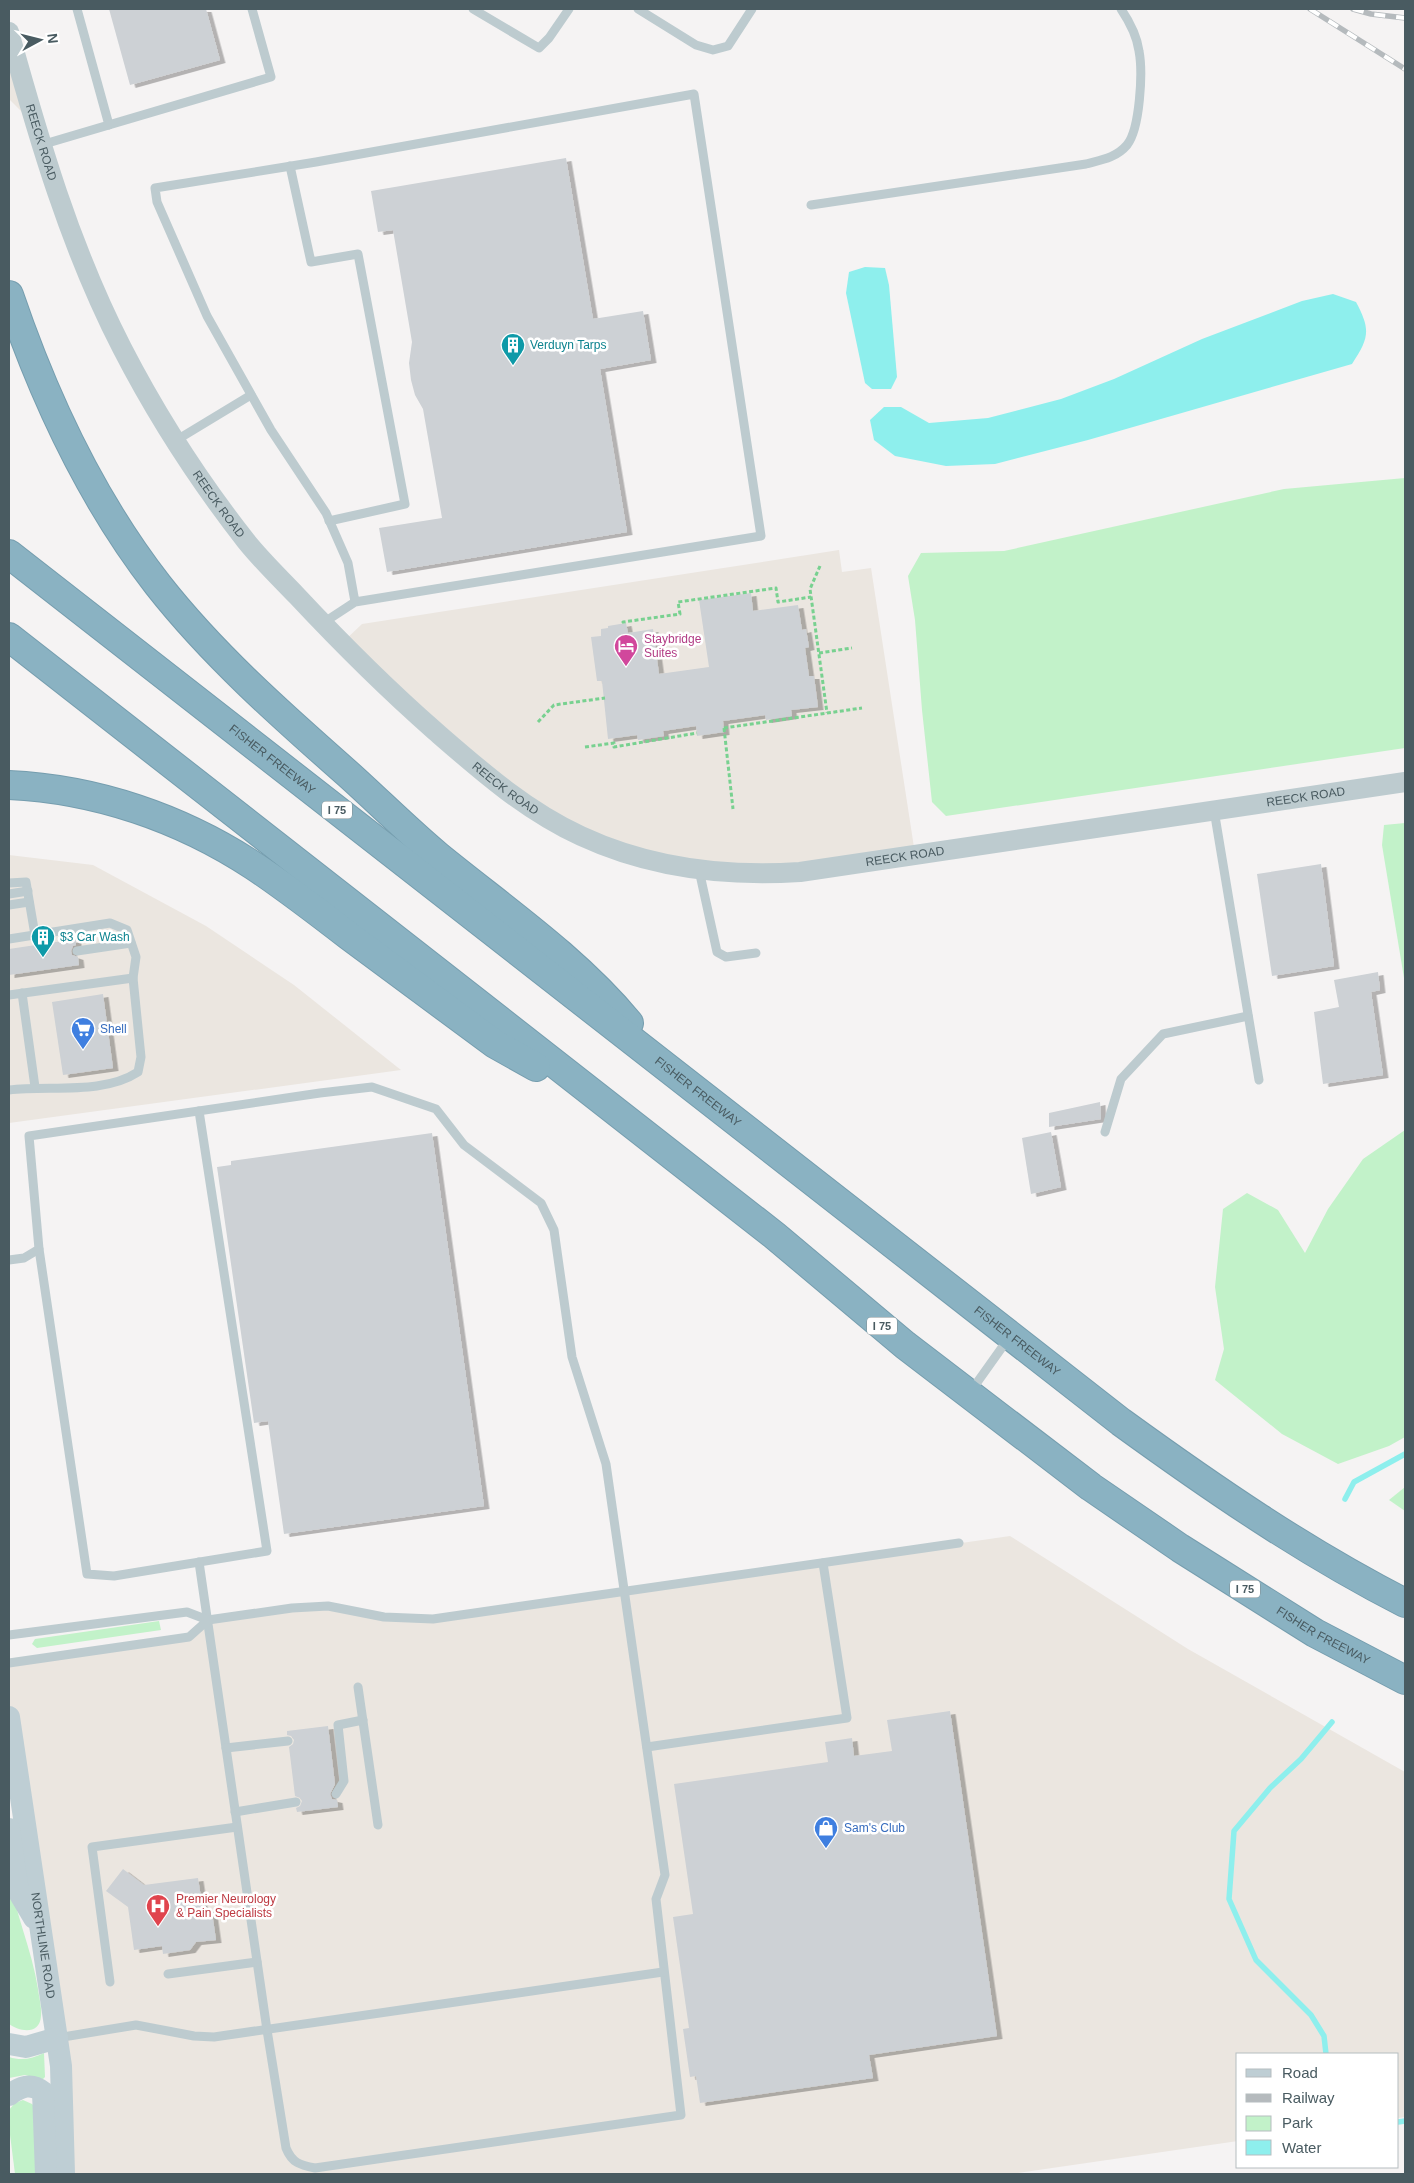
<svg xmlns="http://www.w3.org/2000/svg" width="1414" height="2183" viewBox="0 0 1414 2183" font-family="Helvetica,sans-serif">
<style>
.commercial{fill:#ebe6e0}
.green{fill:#c2f2c9}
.water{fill:#8eefed}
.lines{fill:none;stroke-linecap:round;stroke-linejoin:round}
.stream{stroke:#8eefed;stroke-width:5.5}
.building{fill:#cdd1d5;filter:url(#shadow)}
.motorway-casing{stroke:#759dae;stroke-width:30}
.path{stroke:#78d190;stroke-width:3;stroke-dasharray:4 2.5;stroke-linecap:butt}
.service{stroke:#bdcbcf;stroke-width:9}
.tertiary{stroke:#bdcbcf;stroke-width:20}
.secondary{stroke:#beced4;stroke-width:22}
.motorway{stroke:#8ab2c2;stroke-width:28}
.rail-casing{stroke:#b5babd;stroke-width:5.5}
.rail{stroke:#fff;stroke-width:4;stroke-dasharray:11;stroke-linecap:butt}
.labels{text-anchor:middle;stroke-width:5;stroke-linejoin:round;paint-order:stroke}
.shield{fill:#fff;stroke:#808c90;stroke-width:1}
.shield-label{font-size:11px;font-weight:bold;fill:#495b61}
.street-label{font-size:12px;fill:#495b61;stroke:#fff}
.culture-label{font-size:12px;fill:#0d838f;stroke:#fff;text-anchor:start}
.hotel-label{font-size:12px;fill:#b23c85;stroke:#fff;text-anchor:start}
.shop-label{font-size:12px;fill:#366cbe;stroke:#fff;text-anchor:start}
.health-label{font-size:12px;fill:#be3a42;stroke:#fff;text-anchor:start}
</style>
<defs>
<filter id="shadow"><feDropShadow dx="5.5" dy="3" stdDeviation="0" flood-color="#0004"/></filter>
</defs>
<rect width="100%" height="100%" fill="#f5f3f3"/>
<g class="commercial">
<polygon points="9,29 35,125 9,99"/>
<polygon points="839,550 842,572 871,568 915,854 800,872 687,868 537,813 342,643 362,624"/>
<polygon points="9,855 93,865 206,926 294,985 401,1070 9,1123"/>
<polygon points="1010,1536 1188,1649 1405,1772 1405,2117 1398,2118 1398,2054 1238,2054 1238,2141 1010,2174 64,2174 9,1717 9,1663 189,1637 208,1620 328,1606 433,1619"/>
</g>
<g class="green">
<polygon points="1405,478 1405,748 946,816 932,802 922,710 915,620 908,576 921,553 1004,551 1284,489"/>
<polygon points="1405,823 1405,984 1382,845 1384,825"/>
<polygon points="1405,1130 1405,1437 1389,1446 1338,1464 1282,1434 1215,1380 1224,1349 1215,1287 1223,1209 1247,1193 1278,1210 1305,1253 1328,1209 1363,1159"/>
<polygon points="1405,1487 1405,1511 1389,1500"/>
<polygon points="159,1621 161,1630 37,1648 32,1644 35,1639"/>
<path d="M9,1872C14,1912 32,1949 38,1989C39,1997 42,2008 41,2016C40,2035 20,2032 9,2024Z"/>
<path d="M44,2053L45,2077L42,2080L25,2075L9,2078V2057C21,2061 32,2059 44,2053Z"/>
<polygon points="23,2100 32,2104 39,2112 40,2174 15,2174 9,2127 9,2110 15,2103"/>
</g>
<g class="water">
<polygon points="865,267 885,268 889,285 897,377 891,389 872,389 865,383 846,293 849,272"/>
<path d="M1333,294L1356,302C1371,330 1369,338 1352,364L1088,440L995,464L946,466L895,456L874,440L870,420L884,407H901L929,423L988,418L1061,399L1114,379L1202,339L1302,301Z"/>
</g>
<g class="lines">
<g class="stream">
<polyline points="1345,1499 1354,1482 1405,1454"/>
<polyline points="1326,2054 1324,2036 1311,2015 1256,1960 1229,1899 1234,1831 1270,1788 1301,1759 1332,1722"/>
<polyline points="1398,2122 1405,2121"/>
</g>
</g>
<g class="building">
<polygon points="109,9 206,9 220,60 130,85"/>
<polygon points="566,158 593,319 643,311 651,360 600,369 627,532 387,572 379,528 442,518 423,409 415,395 411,380 409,363 412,342 393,230 378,232 371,191"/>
<polygon points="751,593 753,611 798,605 802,630 806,629 809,647 805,648 809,676 814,676 818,707 791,710 792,716 766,720 765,715 723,721 724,732 697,736 696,726 663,731 664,736 638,740 637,735 608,739 602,681 597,681 591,637 601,636 601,629 608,628 608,626 626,623 628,633 653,629 659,674 709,667 699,600"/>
<polygon points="1321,864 1334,966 1272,976 1257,874"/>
<polygon points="76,939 76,945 73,946 71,951 72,955 78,957 79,965 9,975 9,949"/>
<polygon points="1378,972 1380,990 1371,992 1383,1075 1323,1084 1314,1012 1339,1007 1334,980"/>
<polygon points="103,994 113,1068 63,1075 52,1002"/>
<polygon points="1100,1102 1101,1119 1049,1127 1049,1113"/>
<polygon points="1051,1132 1061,1187 1031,1194 1022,1138"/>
<polygon points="432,1133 484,1506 284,1534 268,1421 254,1423 217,1167 231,1165 231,1161"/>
<polygon points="950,1711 997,2036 869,2055 873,2078 700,2103 696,2076 690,2077 683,2029 689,2028 673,1917 693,1914 674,1784 828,1762 825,1742 852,1738 854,1756 892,1751 887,1720"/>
<polygon points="328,1726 335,1784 330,1794 332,1799 337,1800 338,1807 297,1812 296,1808 300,1806 302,1801 300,1798 295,1796 289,1747 293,1744 294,1740 291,1736 287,1735 287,1731"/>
<polygon points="123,1869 144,1885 198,1878 202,1904 212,1912 216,1940 196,1942 190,1950 163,1954 162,1946 134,1950 128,1907 106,1891"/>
</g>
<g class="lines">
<g class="motorway-casing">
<g id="motorway">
<path d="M9,295C44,398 91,499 158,585C213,655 281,715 348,774C378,801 407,830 438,856C503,909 575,958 629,1023"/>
<path id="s3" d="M9,554L1121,1422C1212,1488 1305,1552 1405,1603"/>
<path id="s4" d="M9,637L774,1235L905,1345L1091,1487L1180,1548L1315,1633L1405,1680"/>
<path d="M9,785C96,789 181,818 254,866C287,888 318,912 349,936C398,972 447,1008 495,1044L536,1067"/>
</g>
</g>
<g class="path">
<polyline points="820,566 810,589 827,713"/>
<polyline points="624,623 623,622 680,614 678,602 776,588 778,602 811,597"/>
<polyline points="819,653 852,648"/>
<polyline points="538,722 554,705 605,698"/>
<polyline points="724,728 862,708"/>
<polyline points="724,728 733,809"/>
<polyline points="585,747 614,743 614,747 697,733"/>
</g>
<g class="service">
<polyline points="77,9 109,125"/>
<polyline points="473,9 539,48 549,38 569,9"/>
<polyline points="638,9 696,45 713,50 728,46 752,9"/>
<polyline points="41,145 271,77 252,9"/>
<polyline points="290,166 311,262 358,254 405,504 329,521"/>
<path d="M811,205L1086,164C1101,160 1116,158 1127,145C1140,129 1143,72 1139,51C1137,36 1129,21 1121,9"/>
<polyline points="175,441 251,395"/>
<polyline points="323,623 355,602 761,536 694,94 316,162 155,188 157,202 207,316 271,430 326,513 348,563 355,602"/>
<polyline points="1214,810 1259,1080"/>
<polyline points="699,870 717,952 726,957 756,953"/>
<polyline points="9,883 26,882 35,935"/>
<polyline points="9,894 28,891"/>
<polyline points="9,905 29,902"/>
<path d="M9,939L110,923L127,930L136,957L133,978L141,1057L138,1072C103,1095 50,1085 9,1090"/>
<polyline points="77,951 131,943"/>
<polyline points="22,993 35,1087"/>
<polyline points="9,995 133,978"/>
<polyline points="1105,1132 1121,1079 1163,1034 1248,1016"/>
<polyline points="39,1249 87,1574 114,1576 267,1551 199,1111"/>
<path d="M9,1260L24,1258L39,1249L29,1136L320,1093L372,1087L436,1109L464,1145L541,1203L554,1230L572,1357L606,1464L665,1875L656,1899L681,2115L315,2168C300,2165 292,2163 286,2148L267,2030L199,1562"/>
<polyline points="971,1391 1008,1339"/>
<polyline points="208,1620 292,1608 328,1606 384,1617 433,1619 959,1543"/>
<polyline points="9,1635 187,1612 208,1620 189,1637 9,1663"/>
<polyline points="358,1687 378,1825"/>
<polyline points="647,1747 847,1718 823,1563"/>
<polyline points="226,1748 288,1741"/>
<polyline points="336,1794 344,1781 338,1725 363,1720"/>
<polyline points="235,1812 296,1802"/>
<polyline points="168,1974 257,1962"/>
<polyline points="110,1982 92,1847 237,1827"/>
<polyline points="57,2038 136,2025 194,2036 214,2037 663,1972"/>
</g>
<path class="tertiary" id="s1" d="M9,32C39,140 70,247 122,348C157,416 199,481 246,541C262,561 280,578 297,596C341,643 386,688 435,731C481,771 525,810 581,836C650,868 724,877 800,872L1405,782"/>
<g class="secondary">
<path id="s2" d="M9,1717L61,2066L64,2174"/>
<polyline points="9,1829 18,1891 34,1918"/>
<polyline points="9,2044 26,2047 57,2038"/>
<path d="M9,2095C20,2087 31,2082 43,2092L46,2174"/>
</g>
<use href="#motorway" class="motorway"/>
<g class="rail-casing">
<g id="rail">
<polyline points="1310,9 1405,69"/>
<polyline points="1353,9 1371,14 1405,18"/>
</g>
</g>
<use href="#rail" class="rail"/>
</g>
<defs>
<g id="building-pin" transform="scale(1.25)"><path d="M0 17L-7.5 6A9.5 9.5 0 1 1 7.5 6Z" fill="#0f9aa8" stroke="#fff"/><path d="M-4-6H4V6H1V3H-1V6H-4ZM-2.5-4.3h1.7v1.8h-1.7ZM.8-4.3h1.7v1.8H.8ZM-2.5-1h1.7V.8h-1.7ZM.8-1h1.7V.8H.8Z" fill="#fff"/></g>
<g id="hotel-pin" transform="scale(1.25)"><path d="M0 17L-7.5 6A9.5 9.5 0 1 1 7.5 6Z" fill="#d1479c" stroke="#fff"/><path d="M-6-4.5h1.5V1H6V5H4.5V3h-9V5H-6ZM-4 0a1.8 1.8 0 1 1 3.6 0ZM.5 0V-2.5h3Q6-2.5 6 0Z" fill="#fff"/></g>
<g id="supermarket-pin" transform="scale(1.25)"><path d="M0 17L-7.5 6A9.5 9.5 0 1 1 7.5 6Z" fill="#3f7fe0" stroke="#fff"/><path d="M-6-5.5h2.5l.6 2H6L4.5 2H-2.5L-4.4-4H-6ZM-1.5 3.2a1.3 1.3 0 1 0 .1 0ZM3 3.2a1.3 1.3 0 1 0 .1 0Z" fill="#fff"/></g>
<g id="shop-pin" transform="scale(1.25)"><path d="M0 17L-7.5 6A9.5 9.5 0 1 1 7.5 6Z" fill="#3f7fe0" stroke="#fff"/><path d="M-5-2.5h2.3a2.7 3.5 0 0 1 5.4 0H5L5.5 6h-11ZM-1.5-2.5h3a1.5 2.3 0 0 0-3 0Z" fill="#fff"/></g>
<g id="hospital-pin" transform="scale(1.25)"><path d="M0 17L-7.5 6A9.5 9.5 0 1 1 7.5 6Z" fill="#e0444e" stroke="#fff"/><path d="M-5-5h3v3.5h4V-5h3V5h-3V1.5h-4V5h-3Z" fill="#fff"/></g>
</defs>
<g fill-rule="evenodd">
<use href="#building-pin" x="513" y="345"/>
<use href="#hotel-pin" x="626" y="646"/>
<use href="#building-pin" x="43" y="937"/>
<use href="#supermarket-pin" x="83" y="1029"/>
<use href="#shop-pin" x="826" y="1828"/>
<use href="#hospital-pin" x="158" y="1906"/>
</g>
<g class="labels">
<g class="shield">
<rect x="322" y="801.5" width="30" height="17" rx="4"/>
<rect x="867" y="1317.5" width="30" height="17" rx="4"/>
<rect x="1230" y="1580.5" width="30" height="17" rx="4"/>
</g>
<g class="shield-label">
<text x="337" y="814">I 75</text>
<text x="882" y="1330">I 75</text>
<text x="1245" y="1593">I 75</text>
</g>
<g class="street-label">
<text dy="4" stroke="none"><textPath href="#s1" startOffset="115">REECK ROAD</textPath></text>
<text dy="4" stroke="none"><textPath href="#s1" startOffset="520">REECK ROAD</textPath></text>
<text dy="4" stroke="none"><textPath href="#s3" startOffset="334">FISHER FREEWAY</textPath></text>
<text dy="4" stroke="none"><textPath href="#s1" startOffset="925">REECK ROAD</textPath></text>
<text dy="4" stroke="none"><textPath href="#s1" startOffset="1750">REECK ROAD</textPath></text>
<text dy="4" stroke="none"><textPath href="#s1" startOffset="1345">REECK ROAD</textPath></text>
<text dy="4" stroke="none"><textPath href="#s3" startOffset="874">FISHER FREEWAY</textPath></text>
<text dy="4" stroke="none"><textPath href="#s3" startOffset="1279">FISHER FREEWAY</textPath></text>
<text dy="4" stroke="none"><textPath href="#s4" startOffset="1652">FISHER FREEWAY</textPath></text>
<text dy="4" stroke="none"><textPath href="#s2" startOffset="231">NORTHLINE ROAD</textPath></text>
</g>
<g class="culture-label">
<text x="530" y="349">Verduyn Tarps</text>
<text x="60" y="941">$3 Car Wash</text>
</g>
<g class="hotel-label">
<text x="644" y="643">Staybridge<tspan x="644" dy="14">Suites</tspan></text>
</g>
<g class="shop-label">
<text x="100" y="1033">Shell</text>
<text x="844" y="1832">Sam's Club</text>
</g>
<g class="health-label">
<text x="176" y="1903">Premier Neurology<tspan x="176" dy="14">&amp; Pain Specialists</tspan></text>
</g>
</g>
<rect width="1414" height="2183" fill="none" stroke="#495b61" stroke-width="20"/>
<rect x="1236" y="2053" width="162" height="115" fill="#ffffff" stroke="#b6bdc0"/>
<rect x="1246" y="2069" width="25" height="8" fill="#beced4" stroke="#b6bdc0"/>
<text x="1282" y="2078" font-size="15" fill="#495b61">Road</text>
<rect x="1246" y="2094" width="25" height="8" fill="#b5babd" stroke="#b6bdc0"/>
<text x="1282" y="2103" font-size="15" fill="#495b61">Railway</text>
<rect x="1246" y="2116" width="25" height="15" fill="#c2f2c9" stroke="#b6bdc0"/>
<text x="1282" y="2128" font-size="15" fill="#495b61">Park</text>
<rect x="1246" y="2140" width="25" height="15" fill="#8eefed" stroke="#b6bdc0"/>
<text x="1282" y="2153" font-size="15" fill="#495b61">Water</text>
<g transform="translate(40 40) rotate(83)" stroke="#ffffff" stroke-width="4" paint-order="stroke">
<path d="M0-4L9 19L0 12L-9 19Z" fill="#495b61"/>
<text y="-8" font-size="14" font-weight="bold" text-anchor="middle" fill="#495b61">N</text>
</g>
</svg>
